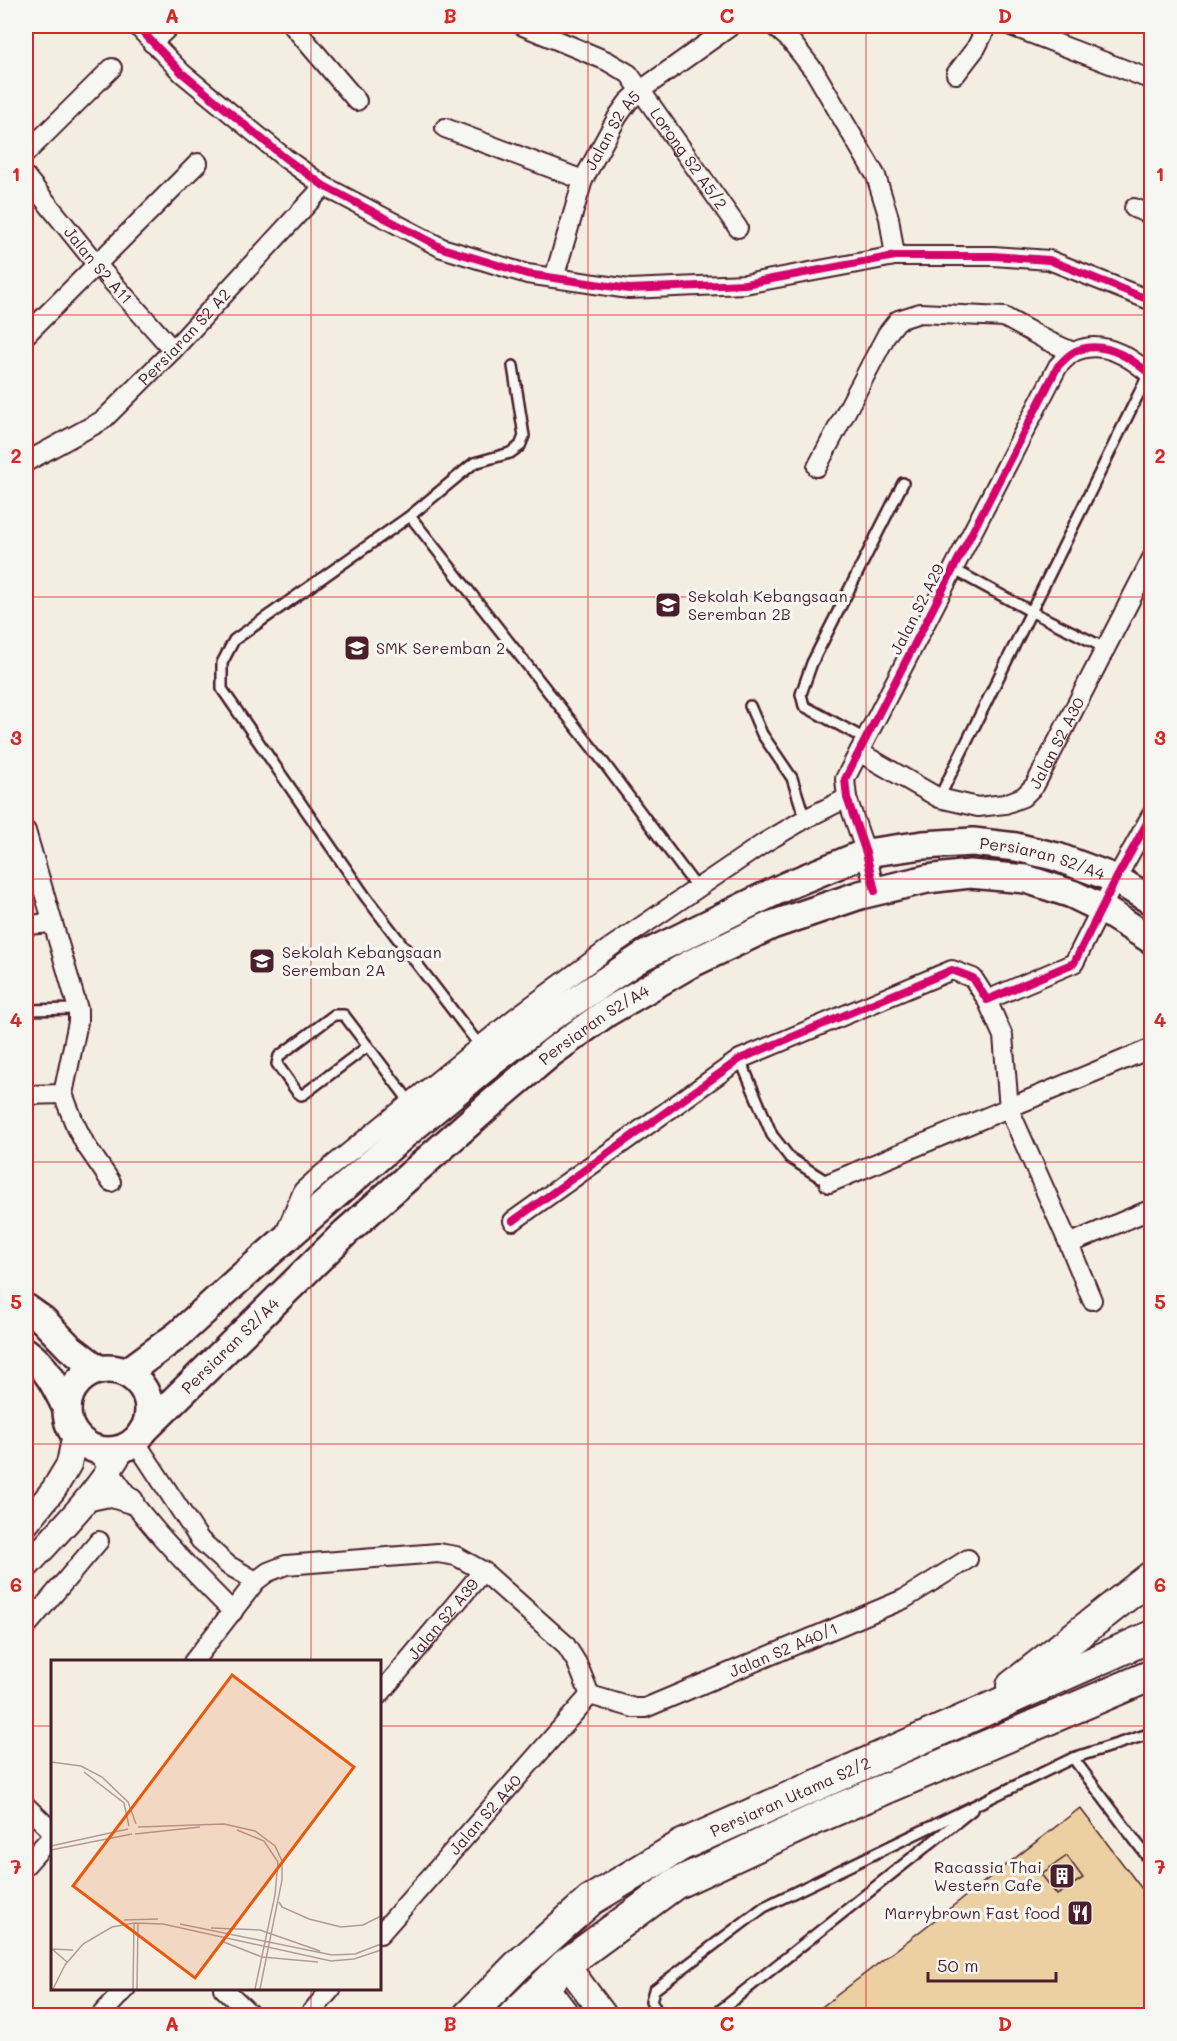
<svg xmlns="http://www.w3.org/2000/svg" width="1177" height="2041" viewBox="0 0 1177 2041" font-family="Mali,sans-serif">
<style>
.building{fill:#edd0a1;stroke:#4a1f2b;stroke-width:1.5}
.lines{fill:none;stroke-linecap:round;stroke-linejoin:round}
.service-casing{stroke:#4a1f2b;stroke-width:14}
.minor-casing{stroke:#4a1f2b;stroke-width:22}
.tertiary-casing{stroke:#4a1f2b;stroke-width:28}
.secondary-casing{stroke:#4a1f2b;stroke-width:32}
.primary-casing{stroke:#4a1f2b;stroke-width:34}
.service{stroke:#f6f6f2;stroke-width:9}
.minor{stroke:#f6f6f2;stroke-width:18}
.tertiary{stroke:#f6f6f2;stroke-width:24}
.secondary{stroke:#f6f6f2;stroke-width:27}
.primary{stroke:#f6f6f2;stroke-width:30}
.cycleway-casing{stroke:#f6f6f2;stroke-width:11}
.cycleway{stroke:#d6006c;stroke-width:8}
.grid{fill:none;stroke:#d62828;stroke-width:1.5;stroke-opacity:0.55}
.labels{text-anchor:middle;stroke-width:6;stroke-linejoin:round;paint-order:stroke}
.street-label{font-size:16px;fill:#4a1f2b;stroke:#f6f6f2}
.poi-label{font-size:16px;fill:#4a1f2b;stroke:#f6f6f2;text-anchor:start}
.inset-road{fill:none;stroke:#b09b99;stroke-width:1.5}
.view{fill:#e8590c;fill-opacity:0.15;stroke:#e8590c;stroke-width:3}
.inset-edge{fill:none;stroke:#4a1f2b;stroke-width:3}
.neatline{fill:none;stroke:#d62828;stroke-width:2}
.grid-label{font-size:20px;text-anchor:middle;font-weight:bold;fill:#d62828}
</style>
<rect width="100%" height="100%" fill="#f4eee2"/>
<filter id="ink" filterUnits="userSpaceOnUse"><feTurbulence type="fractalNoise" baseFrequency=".0167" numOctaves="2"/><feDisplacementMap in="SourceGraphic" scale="12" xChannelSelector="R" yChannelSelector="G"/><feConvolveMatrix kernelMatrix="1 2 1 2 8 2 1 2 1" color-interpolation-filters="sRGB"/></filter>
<g filter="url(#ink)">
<g class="building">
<polygon points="1080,1808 1152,1902 1152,2016 810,2016"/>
<polygon points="1067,1856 1083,1878 1057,1895 1041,1874"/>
</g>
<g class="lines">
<g class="service-casing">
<g id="service">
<polyline points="410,516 601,759 697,888"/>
<polyline points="953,569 1032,612 1105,648"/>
<polyline points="750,706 762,734 792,778 805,819"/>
<polyline points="865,739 804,706 801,694 812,663 903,483"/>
<polyline points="939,798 1149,373"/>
<polyline points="26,1010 78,1009"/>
<polyline points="368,1046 304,1094 301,1095 297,1092 277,1064 279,1056 334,1015 344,1015 410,1102"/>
<polyline points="480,1046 365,896 222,689 222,663 234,640 410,516 474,463 510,453 520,446 524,436 513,366"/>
<polyline points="740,1059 772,1135 790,1158 829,1183"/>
<polyline points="1073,1758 1152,1863"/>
<polyline points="660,2016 651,2001 654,1990 764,1907 1073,1758 1152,1733"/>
<polyline points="713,2016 972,1810"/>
</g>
</g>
<g class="minor-casing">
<g id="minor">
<polyline points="137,26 182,73 285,158 324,186 442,248 527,274 629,289 745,284 895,256 993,256 1049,260 1152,301"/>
<polyline points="293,26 357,101"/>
<path id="s1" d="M523,26L607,61L629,74L738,228"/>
<polyline points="774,26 790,40 815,72 876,176 889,218 895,256"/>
<polyline points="1011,26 1152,80"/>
<polyline points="152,43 170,26"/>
<polyline points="956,74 976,48 987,26"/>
<polyline points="445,128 583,180"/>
<polyline points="26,153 112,68"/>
<path id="s2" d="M26,177L97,265L173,350"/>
<polyline points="1134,208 1152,215"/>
<path id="s3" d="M554,278L583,180L618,116L628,102L641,90L731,26"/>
<polyline points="26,335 198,163"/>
<path id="s4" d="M26,462L103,420L173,350L324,186"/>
<polyline points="817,467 887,334 898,320 920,313 1004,317 1048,341 1073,352"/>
<path id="s5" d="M859,752L939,798L978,807L1005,804L1023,797L1035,785L1152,558"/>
<polyline points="26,831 78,1009 78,1022 63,1094 74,1122 85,1144 111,1182"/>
<path d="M875,891L866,853L847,798L845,779L1058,366C1063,361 1069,354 1076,351C1103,339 1132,358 1152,376"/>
<polyline points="26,925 53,923"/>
<polyline points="987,1000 1003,1036 1009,1109 1069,1244 1092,1300"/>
<polyline points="26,1095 63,1094"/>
<polyline points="829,1183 1152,1048"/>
<polyline points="513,1221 740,1059 952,970 973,978 987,1000 1074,963 1116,879 1152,814"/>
<polyline points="283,1238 303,1191 322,1174 516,1017 608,949 764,843 805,819 847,798"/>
<polyline points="1069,1244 1152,1209"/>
<polyline points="135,1441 200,1540 228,1565 256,1581"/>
<path d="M96,1450C135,1512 181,1560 233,1612"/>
<polyline points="26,1627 99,1541"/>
<polyline points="193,1662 256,1581 268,1572 286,1565 438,1553 456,1556 483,1571 565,1644 577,1663 590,1695"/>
<path id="s6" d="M380,1694L483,1571"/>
<path id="s7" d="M590,1695L634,1708H645L904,1599L968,1559"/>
<polyline points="26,1806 52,1831"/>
<polyline points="26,1865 52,1836"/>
<path id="s8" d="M380,1934L590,1695"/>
<polyline points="223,1988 252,2016"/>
<polyline points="100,2016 126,1988"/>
<polyline points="308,2016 332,1988"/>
</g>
</g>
<g class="tertiary-casing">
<g id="tertiary">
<polyline points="90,1498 109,1494 131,1501"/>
<polyline points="26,1524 54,1489 69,1464 75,1434"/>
<path d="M26,1567C61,1529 97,1493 123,1448"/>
<polyline points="566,1964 605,2016"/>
<polyline points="544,1984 568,2016"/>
</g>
</g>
<g class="secondary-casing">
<g id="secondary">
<polyline points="26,1308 43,1320 69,1347 99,1370"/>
<path d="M26,1352C47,1367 56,1386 67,1409"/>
<circle cx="108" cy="1410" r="41"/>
<path id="s9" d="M126,1373L178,1335L237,1281L405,1134L492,1062L551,1017L643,956L786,886L866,853L923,845L973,842L1016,847L1057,857L1116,879L1152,901"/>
<path id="s10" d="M143,1431L346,1232L487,1107L552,1052L606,1013L690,964L772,925L860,895L927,879L970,874L1026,879L1072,894L1101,908L1152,940"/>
</g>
</g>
<g class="primary-casing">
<g id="primary">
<polyline points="1012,1686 1152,1576"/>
<path id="s11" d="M468,2016L517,1966L591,1900L682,1845L1152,1636"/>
<polyline points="513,2016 566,1964 675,1884 824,1815 1152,1675"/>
</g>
</g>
<use href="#service" class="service"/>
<use href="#minor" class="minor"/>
<use href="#tertiary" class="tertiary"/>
<use href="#secondary" class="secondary"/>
<use href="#primary" class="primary"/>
<g class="cycleway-casing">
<g id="cycleway">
<polyline points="137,26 182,73 285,158 324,186 442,248 527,274 629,289 745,284 895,256 993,256 1049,260 1152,301"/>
<path d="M875,891L866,853L847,798L845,779L1058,366C1063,361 1069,354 1076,351C1103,339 1132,358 1152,376"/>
<polyline points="513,1221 740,1059 952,970 973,978 987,1000 1074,963 1116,879 1152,814"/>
</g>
</g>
<use href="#cycleway" class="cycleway"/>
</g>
</g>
<path class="grid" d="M311,26V1662M588,26V2016M866,26V2016M26,315H1152M26,597H1152M26,879H1152M26,1162H1152M26,1444H1152M26,1726H52M380,1726H1152M311,1988V2016"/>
<defs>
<g id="school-square" transform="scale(1.35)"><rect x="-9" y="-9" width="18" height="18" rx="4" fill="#4a1f2b" stroke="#f6f6f2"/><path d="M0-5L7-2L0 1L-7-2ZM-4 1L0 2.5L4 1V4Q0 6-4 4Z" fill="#fff"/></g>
<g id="building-square" transform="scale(1.35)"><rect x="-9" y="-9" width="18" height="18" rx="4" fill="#4a1f2b" stroke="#f6f6f2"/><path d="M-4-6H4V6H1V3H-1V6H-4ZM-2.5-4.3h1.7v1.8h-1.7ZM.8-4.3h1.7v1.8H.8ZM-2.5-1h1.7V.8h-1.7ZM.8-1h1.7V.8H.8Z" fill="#fff"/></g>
<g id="restaurant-square" transform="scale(1.35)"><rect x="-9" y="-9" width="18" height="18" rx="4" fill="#4a1f2b" stroke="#f6f6f2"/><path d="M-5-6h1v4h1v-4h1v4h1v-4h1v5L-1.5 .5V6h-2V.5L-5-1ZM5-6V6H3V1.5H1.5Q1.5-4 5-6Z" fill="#fff"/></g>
</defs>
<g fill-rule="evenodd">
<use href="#school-square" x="668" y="605"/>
<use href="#school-square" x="357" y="648"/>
<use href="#school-square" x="262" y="961"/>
<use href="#building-square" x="1062" y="1876"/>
<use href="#restaurant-square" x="1080" y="1913"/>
</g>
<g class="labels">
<g class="street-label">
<text dy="6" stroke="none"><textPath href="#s3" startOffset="160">Jalan S2 A5</textPath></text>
<text dy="6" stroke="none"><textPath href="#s1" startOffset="220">Lorong S2 A5/2</textPath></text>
<text dy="6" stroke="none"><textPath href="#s2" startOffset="114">Jalan S2 A11</textPath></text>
<text dy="6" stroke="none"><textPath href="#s4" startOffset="204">Persiaran S2 A2</textPath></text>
<text transform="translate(917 609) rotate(-63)" y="6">Jalan S2 A29</text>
<text dy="6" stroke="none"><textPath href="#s5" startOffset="243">Jalan S2 A30</textPath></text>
<text dy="6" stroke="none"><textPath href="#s9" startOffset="1090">Persiaran S2/A4</textPath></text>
<text dy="6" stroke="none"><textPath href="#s10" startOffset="608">Persiaran S2/A4</textPath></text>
<text dy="6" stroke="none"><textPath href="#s10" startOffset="122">Persiaran S2/A4</textPath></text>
<text dy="6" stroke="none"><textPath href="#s6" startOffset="98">Jalan S2 A39</textPath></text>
<text dy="6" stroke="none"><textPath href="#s7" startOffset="207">Jalan S2 A40/1</textPath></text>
<text dy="6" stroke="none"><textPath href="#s11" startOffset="394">Persiaran Utama S2/2</textPath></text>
<text dy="6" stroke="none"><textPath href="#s8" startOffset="159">Jalan S2 A40</textPath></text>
</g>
<g class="poi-label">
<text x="688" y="602">Sekolah Kebangsaan<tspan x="688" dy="18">Seremban 2B</tspan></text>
<text x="376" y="654">SMK Seremban 2</text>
<text x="282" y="958">Sekolah Kebangsaan<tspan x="282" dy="18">Seremban 2A</tspan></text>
<text x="1042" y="1873" text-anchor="end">Racassia Thai<tspan x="1042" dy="18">Western Cafe</tspan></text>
<text x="1060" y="1919" text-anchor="end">Marrybrown Fast food</text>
</g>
</g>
<g transform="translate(51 1660)">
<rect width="330" height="330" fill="#f4eee2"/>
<path class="inset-road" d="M0,102L30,106L51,117L77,142L85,164M33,112L73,143L78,166M87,167L173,164L204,171L224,186L231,201V220L209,329M186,170L213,181L227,202L224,235L204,329M84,174L149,167M0,186L77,169M0,190L81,174M228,242L231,247L258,259L290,267L312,265L330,256M73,260L107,259M129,264L281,295L304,294L330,284M160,268L209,270L269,291M170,281L211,297L267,302M0,289L22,290M1,289L16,302M2,329L14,305L32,284L61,267L83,263L112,264L280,301L303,299L330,290M82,329L83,264M86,329L87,263"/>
<path class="view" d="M181,15L303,107L144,318L22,226Z"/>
<rect width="330" height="330" class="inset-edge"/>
</g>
<rect width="1177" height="2041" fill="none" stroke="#f6f6f2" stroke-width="66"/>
<path d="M928 1972v9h128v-9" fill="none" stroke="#4a1f2b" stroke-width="3"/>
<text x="937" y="1972" font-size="18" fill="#4a1f2b" stroke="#f6f6f2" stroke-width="4.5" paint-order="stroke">50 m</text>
<rect x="33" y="33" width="1111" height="1975" class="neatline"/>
<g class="grid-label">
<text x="172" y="23">A</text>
<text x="450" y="23">B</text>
<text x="727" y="23">C</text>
<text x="1005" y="23">D</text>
<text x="16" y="181">1</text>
<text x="1160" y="181">1</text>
<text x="16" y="463">2</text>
<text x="1160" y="463">2</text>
<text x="16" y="745">3</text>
<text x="1160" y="745">3</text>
<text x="16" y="1027">4</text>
<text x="1160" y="1027">4</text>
<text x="16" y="1309">5</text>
<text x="1160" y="1309">5</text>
<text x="16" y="1592">6</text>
<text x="1160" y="1592">6</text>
<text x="16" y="1874">7</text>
<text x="1160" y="1874">7</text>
<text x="172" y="2031">A</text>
<text x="450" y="2031">B</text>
<text x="727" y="2031">C</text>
<text x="1005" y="2031">D</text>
</g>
</svg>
